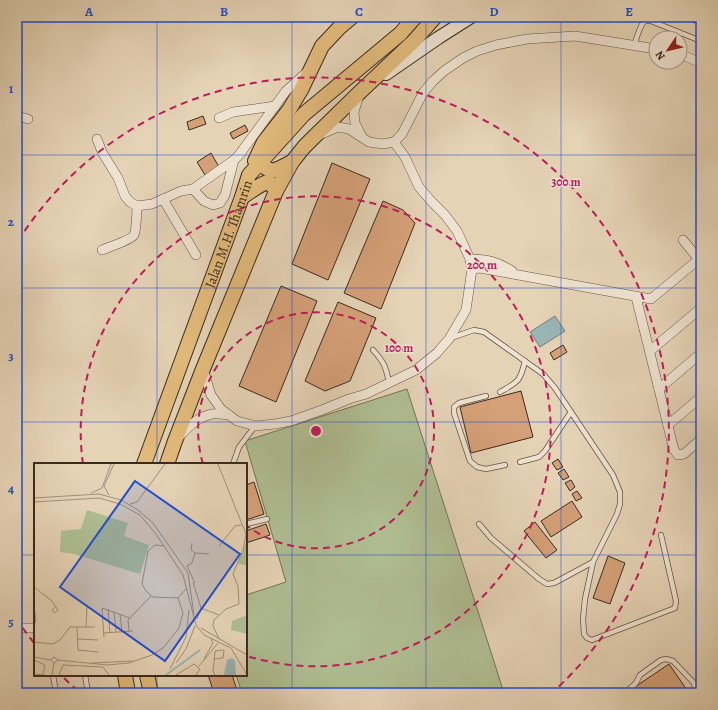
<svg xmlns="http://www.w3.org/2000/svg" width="718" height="710" viewBox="0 0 718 710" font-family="Alegreya,serif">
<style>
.green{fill:#afbe92;stroke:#747458}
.water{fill:#99b6b7;stroke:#737e7a}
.building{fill:#d5a078;stroke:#392b1f}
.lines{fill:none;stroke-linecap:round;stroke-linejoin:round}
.lane-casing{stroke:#645545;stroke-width:6}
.street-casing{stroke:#645545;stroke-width:10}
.secondary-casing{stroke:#392b1f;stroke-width:14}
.primary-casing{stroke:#392b1f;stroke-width:16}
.lane{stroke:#eee2d0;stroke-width:4.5}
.street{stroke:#eee2d0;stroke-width:9}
.secondary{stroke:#eee2d0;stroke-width:12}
.primary{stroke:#e2ba7b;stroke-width:14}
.grid{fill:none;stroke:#1d4ed8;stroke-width:1;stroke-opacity:0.55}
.ring{fill:none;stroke:#c2185b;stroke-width:2;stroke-dasharray:7 5}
.labels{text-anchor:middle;stroke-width:3;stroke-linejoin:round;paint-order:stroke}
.street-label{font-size:14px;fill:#392b1f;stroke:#eee2d0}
.inset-river{fill:none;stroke:#99b6b7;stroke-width:2}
.inset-road{fill:none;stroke:#a0907a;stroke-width:1}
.view{fill:#1d4ed8;fill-opacity:0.15;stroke:#1d4ed8;stroke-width:2}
.inset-edge{fill:none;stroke:#392b1f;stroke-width:2}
.centre{fill:#c2185b;stroke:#eee2d0;stroke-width:2}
.ring-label{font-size:12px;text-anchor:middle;font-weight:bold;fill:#c2185b;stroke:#eee2d0;stroke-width:3;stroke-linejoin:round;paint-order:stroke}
.neatline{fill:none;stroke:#1d4ed8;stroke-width:1.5}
.grid-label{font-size:13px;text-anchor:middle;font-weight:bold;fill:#1d4ed8}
</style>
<rect width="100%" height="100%" fill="#e5d3b6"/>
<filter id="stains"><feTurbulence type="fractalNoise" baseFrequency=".005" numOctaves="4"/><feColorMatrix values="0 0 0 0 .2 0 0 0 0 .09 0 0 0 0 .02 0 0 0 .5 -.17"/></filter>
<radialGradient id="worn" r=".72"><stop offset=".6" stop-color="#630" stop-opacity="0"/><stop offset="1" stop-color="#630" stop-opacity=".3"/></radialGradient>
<polygon class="green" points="407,389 504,693 242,693 236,675 246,675 246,595 286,582 245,441"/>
<polygon class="water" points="555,316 565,331 540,347 530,332"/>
<g class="building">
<polygon points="680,17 697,17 695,23"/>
<polygon points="203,116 206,124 189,130 187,122"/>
<polygon points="245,125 248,131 233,139 230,133"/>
<polygon points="211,153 219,167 205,175 197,162"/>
<polygon points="332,163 370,179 328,280 292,264"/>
<polygon points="383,201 403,210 415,223 381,309 344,293"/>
<polygon points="281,286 317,301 276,402 239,386"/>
<polygon points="338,302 376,318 350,381 325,391 305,381"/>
<polygon points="563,345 567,352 554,360 550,353"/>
<polygon points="521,391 533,437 471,453 460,407"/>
<polygon points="558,459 563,467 557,470 552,463"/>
<polygon points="564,469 569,477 563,480 558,473"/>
<polygon points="571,480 575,487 570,491 565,483"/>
<polygon points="254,482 264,514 246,520 246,485"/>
<polygon points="577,491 582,498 576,501 572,494"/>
<polygon points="572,501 582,517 551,537 541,521"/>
<polygon points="535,522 557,550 546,558 524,531"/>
<polygon points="266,524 270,535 246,543 246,531"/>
<polygon points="608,556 625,563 610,604 593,598"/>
<polygon points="669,664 689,693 626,693"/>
<polygon points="208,675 232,675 238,693 214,693"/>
</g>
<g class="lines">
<g class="lane-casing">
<g id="lane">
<path d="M634,46C636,40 640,24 645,21C646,20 649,21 651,21L701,41"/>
<polyline points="451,338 474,330 484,332 543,374 555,388 613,475 620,492 620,504 617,514 593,562 585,599 583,619 584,634 587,638 592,640 675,608 676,601 661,535"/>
<path d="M373,350C384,362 386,367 389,383"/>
<path d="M500,392C518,382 520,382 525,361"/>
<polyline points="486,396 459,403 454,407 454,413 470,461 477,467 486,469 505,465"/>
<polyline points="520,462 539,457 545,451 571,412"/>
<polyline points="233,464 239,447 255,426"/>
<polyline points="246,524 267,519"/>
<polyline points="479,524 491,538 539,579 547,584 554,583 593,562"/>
<polyline points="53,675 56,693"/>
<polyline points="85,675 88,693"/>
<polyline points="625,693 636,683 640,675 661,660 666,659 673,661 694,683 695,688 693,693"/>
</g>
</g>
<g class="street-casing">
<g id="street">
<polyline points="680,54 701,63"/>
<polyline points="359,95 354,112 355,123 361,135"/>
<polyline points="17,116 28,119"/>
<polyline points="219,118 233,112 275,106"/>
<polyline points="322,134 338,127 349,129 369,142 383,144 394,142 402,134 423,93 433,81 444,71 463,58 477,51 496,45 527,39 575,36 656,49"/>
<polyline points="97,139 102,152 118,178 125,196 130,202 137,206 152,204 181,191 193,189 204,201 213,205 220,203 225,195 234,160 239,155 286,91 307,72"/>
<polyline points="193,189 234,160"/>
<polyline points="163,199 196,255"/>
<polyline points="683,240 701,262"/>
<path d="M102,250C109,247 131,240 134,235C136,232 137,211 137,206"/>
<path d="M470,259C487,259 498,262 512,271"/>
<polyline points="472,269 480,268 651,299 699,259"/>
<polyline points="636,297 674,450 678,455 684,454 701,439"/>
<polyline points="650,351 701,308"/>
<polyline points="203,369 211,395 221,409 237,421 255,426 275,424 291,421 322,410 349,399 366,394 416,370 437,353 441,348 449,339 466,310 472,269 470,259 457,231 445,215 431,201 419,187 405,157 394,142"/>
<polyline points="659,389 701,353"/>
<polyline points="668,425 701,397"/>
<path d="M180,436C189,426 198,417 212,414C217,413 224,415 229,415"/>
<polyline points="17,628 35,628"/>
</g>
</g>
<g class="secondary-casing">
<polyline id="secondary" points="386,74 438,38 471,17"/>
</g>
<g class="primary-casing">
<g id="primary">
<polyline points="255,161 264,142 289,110 301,90 322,46 339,28 352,17"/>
<polyline points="261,162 266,168 272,171 280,168 292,162"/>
<path d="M242,197C250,192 259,185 267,182L271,184L276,191"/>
<path id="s1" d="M144,464L242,197L249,175L304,114L400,34L415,17"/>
<polyline points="167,464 175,441 203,369 276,191 292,162 304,147 313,138 360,92 414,41 435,17"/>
<polyline points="125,675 128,693"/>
<polyline points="147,675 151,693"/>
</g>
</g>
<use href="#lane" class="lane"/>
<use href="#street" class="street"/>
<use href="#secondary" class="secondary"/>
<use href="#primary" class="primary"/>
</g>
<path class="grid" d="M157,17V464M292,17V693M426,17V693M561,17V693M17,155H701M17,288H701M17,422H701M17,555H35M246,555H701M157,675V693"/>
<g class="ring">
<path d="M203 464A118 118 0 1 1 247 526"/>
<path d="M83 464A235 235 0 1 1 247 656"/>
<path d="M78 691A353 353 0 0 1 62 676M34 643A353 353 0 0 1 18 621M18 241A353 353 0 1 1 554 691"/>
</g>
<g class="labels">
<g class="street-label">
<text dy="5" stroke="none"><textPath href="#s1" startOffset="245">Jalan M.H. Thamrin</textPath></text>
</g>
</g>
<g transform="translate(34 463)">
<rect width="213" height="213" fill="#e5d3b6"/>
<path d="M53,47L94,60L90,73L115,82L106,111L40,91L26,89L27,68L47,66ZM212,79L213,102L204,101ZM213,152V171L197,167L198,158Z" fill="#afbe92"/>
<path d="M198,195L201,198L202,212H190L193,197Z" fill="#99b6b7"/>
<path class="inset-river" d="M132,212L166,187"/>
<path class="inset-road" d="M184,1L212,71L209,87L199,111L204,123L205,141L192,146L180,157L179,163L185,176M57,30L68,25L77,1M75,32L70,23L80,1M0,35L65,31L87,37L104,47L119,60L154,110L160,152M0,39L65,35L86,41L106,52L122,71L149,112L162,162L170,172L197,185L213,212M96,41L103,39L131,1M158,80L157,87L161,90L175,91M130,83L121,82L114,88L108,121L112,128L119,134L144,135M185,83L201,63L207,62M161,90L158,100L153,103L161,120M159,119L167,145M0,124L18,138L24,147L21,150L18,147L21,144M0,145L2,156L0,163M74,146L76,170M80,149L82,169M86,151L88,169M163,156L167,145L185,152M43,164H61M52,164L53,142M167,165L213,192M95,168L94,157L117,133M70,170L99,168M70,174L68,145L96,155M44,176L64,177M0,179L19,181L26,177L36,164H43L44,187L64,189M0,194L17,197M170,196L179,180L177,176M180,196L189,195L190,187L181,188L180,199L179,208L181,212M0,197L11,202L9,212L0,211M24,197L20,200L17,197L20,194L24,197L73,202L95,200L118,192L129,185L145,165L149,150L144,135L152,126M58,200L99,198M142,200L152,186L161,163M165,203L184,180M136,206L152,174L155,147M18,212L20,200M25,212L29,202L69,204L75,212M142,212L160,201L166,206L162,212"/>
<path class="view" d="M101,18L206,91L131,198L26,124Z"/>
<rect width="213" height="213" class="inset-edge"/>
</g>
<circle cx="316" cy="431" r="6" class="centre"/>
<g class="ring-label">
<text x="566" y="186">300 m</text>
<text x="482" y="269">200 m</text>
<text x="399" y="352">100 m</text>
</g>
<rect width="718" height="710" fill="none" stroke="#e5d3b6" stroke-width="44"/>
<g transform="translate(668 50) rotate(235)"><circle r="19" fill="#eee2d0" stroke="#a69989"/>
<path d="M0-3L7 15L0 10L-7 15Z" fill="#8f2418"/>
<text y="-6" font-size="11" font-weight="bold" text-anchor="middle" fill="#392b1f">N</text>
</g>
<rect x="22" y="22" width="674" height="666" class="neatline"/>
<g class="grid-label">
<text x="89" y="16">A</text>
<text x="224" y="16">B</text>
<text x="359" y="16">C</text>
<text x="494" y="16">D</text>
<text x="629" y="16">E</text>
<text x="11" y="93">1</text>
<text x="11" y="226">2</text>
<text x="11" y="360">3</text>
<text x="11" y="493">4</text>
<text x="11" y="626">5</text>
</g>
<rect width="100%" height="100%" filter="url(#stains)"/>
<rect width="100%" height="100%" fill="url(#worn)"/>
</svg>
